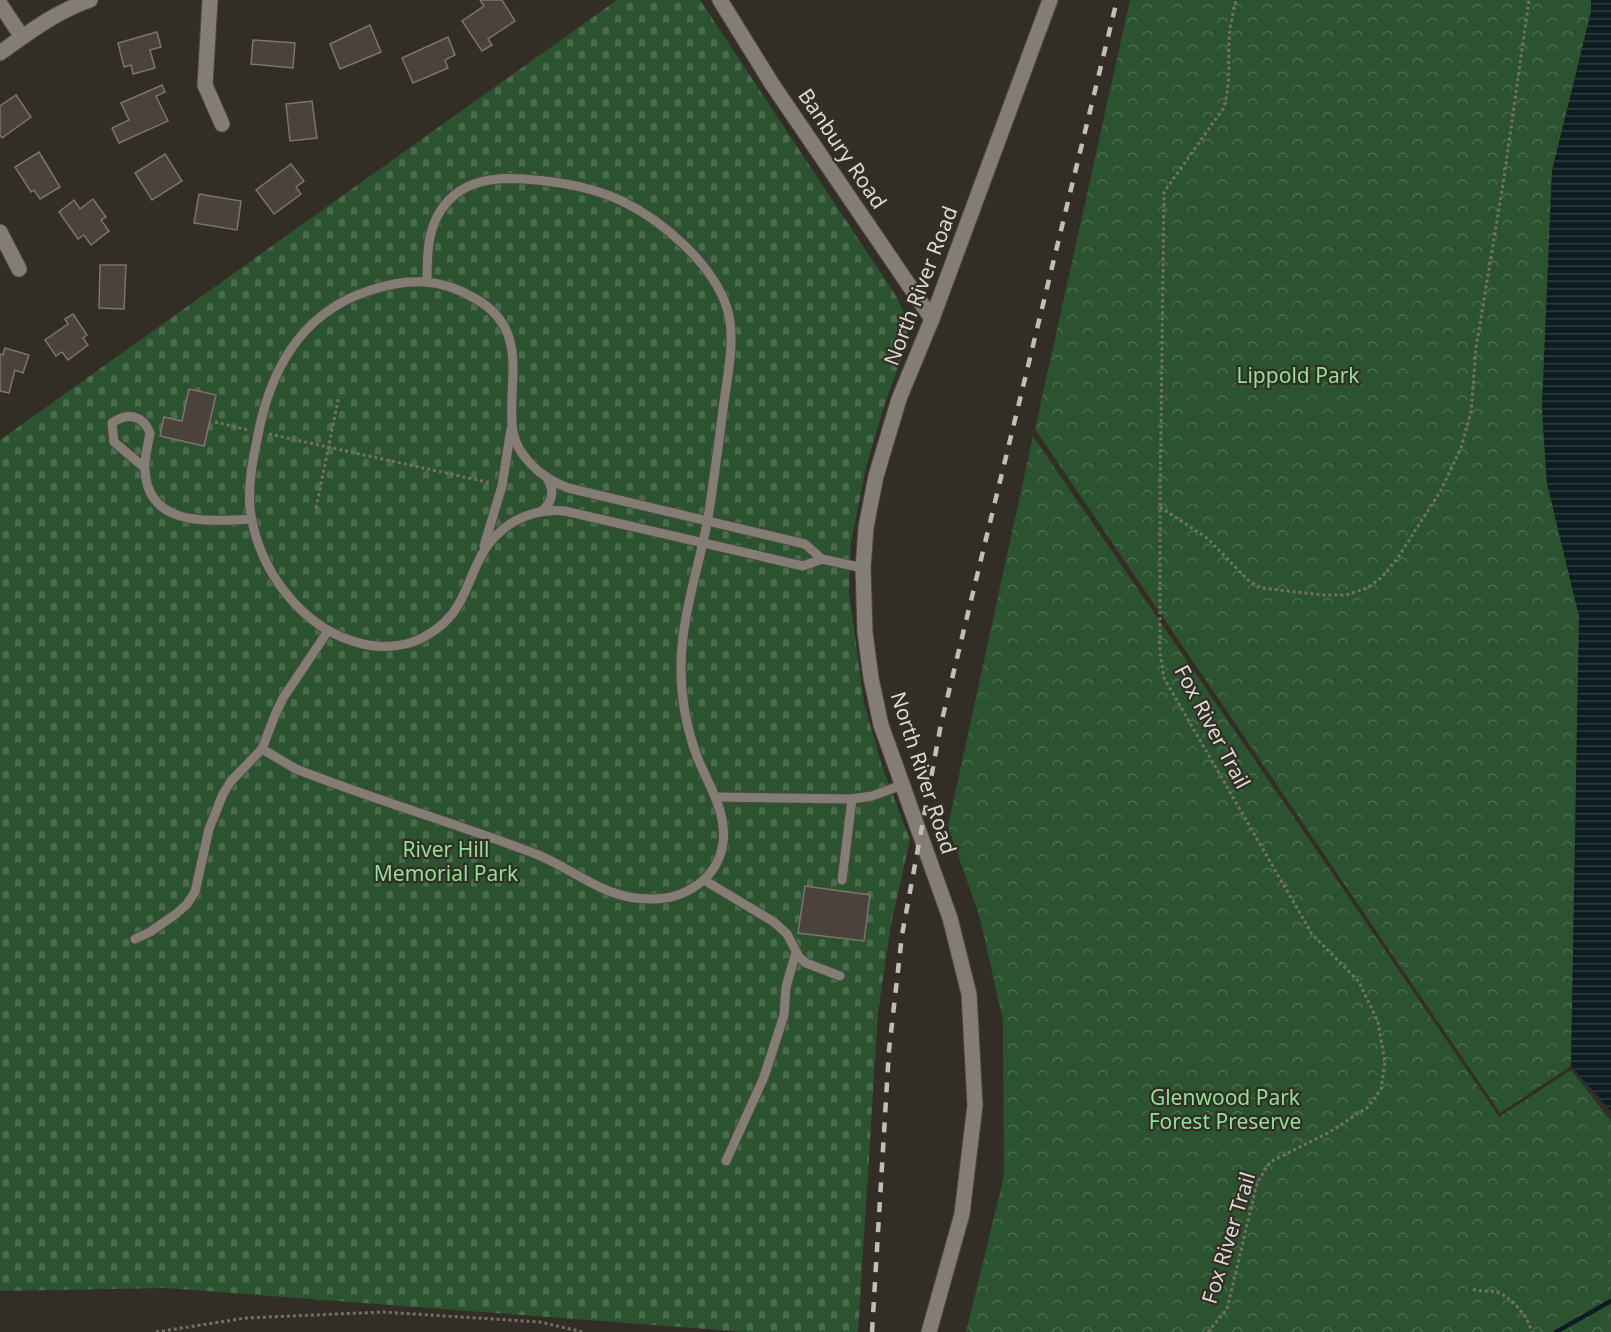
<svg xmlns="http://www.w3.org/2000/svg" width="1611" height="1332" viewBox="0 0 1611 1332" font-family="'Noto Sans',sans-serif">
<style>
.cemetery{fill:url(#cemetery-stones)}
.park{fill:url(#park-crowns)}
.water{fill:url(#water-rules)}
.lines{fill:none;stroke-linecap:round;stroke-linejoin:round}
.stream{stroke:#0d1c21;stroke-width:4.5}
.building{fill:#4b423b;stroke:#7e736c;stroke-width:1.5}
.lane-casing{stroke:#4d4941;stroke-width:11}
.street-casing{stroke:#4d4941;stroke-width:17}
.secondary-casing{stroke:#4d4941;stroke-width:17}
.path{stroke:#746f68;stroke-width:3;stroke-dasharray:3 3;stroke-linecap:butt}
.lane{stroke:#837d73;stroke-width:9}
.street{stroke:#837d73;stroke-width:15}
.secondary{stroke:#837d73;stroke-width:15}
.rail{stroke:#c1bdb8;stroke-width:4.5;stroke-dasharray:10 10;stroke-linecap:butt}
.labels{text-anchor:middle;stroke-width:4.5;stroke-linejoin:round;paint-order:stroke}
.street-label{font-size:21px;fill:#dcd9d4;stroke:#332e25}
.park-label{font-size:21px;fill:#8ce391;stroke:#332e25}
</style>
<defs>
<pattern id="cemetery-stones" width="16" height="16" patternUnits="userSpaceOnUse" patternTransform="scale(1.5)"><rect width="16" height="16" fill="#2c532f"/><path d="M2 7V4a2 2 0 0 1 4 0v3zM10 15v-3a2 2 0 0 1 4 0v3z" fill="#4a6b4c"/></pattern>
<pattern id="park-crowns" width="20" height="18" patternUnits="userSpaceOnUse" patternTransform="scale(1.5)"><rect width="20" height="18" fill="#2c532f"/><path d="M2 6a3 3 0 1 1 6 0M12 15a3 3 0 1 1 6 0" fill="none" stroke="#4a6b4c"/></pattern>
<pattern id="water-rules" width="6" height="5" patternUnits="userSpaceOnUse" patternTransform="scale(1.5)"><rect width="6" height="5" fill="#0d1c21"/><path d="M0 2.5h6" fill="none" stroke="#303c40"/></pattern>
</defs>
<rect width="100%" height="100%" fill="#332e25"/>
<polygon class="cemetery" points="617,0 700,0 896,296 907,319 907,344 886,400 866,467 851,543 849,592 864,703 882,766 910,840 891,924 878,1012 858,1332 746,1332 166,1288 0,1291 0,440"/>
<g class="park">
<polygon points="1130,0 1591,0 1591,12 1552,171 1542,408 1547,483 1579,616 1571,1066 1500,1113 1035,429"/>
<polygon points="1033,436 1499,1117 1571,1070 1611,1121 1611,1332 966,1332 1004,1176 1003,1021 980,918 948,826"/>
</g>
<polygon class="water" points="1591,0 1611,0 1611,1111 1571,1066 1579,616 1547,483 1542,408 1552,171 1591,12"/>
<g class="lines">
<polyline class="stream" points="1556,1332 1611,1301"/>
</g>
<g class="building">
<polygon points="480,0 502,0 515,21 488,39 492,45 482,51 462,21 484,6"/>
<polygon points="370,25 381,52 340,69 330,44"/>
<polygon points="157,32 161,47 150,50 155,68 133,74 131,65 124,67 118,43"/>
<polygon points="448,37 455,55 445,60 448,68 413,83 402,58"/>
<polygon points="253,40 295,43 293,68 251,64"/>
<polygon points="162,85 165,92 156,96 168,121 119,143 112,128 129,120 121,103"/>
<polygon points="16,95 31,117 2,138 0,135 0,106"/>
<polygon points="312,101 317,138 290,141 286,104"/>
<polygon points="39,152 60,187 40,199 34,190 31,192 15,167"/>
<polygon points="165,154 182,181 152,200 135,173"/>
<polygon points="291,164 304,181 296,187 301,194 274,214 256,190"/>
<polygon points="199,194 241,201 237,230 194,223"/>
<polygon points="93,199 106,217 101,220 109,231 91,245 84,235 78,239 59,212 74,200 80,209"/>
<polygon points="100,265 126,265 124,309 99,308"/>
<polygon points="73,314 87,335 83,338 88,345 68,360 62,352 56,356 45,340 68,324 65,319"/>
<polygon points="5,348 29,355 23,373 15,370 9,393 0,391 0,354 3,355"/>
<polygon points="189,389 216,395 204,446 160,436 164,417 182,421"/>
<polygon points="805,886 870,895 864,941 798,933"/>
</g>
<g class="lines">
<g class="lane-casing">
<g id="lane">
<path d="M145,468L114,442L112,423C128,412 143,415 150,433C148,445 144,458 145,470C148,528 210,521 252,519"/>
<path d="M542,511C552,502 555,491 548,480"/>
<polyline points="484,546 502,486 511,429"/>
<path d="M822,559L805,544L568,488C541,478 513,454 512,423C509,376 528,329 476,299C461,290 442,283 425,282C406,281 386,285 368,291C299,314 269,372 257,440C252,462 248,487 250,509C258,570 302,630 363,644C379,648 394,647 410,643C427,637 442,627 453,613C465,597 470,578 479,560C495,527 528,507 565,511L803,566L822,559L863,568"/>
<path d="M262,749L296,769C375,800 457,824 536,854C576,870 603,899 650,899C684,900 718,879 723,843C727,810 707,783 696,754C686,726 681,697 681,668C681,616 699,568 708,518C714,479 719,441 724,402C728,372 736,338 727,308C713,264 663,221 622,201C592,187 557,181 523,179C498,177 468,180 449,200C427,222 427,253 427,282"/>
<polyline points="715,797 852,799 872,796 902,785"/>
<polyline points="704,880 774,922 787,934 799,957 806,963 840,976"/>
<polyline points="842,880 852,799"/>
<polyline points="135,939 150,932 176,914 187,904 195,892 209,829 223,794 231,781 262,749 275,715 283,698 328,631"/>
<polyline points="726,1161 764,1077 784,1015 786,987 796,952"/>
</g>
</g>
<g class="street-casing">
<g id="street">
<polyline points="210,0 205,85 222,124"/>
<polyline points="720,0 772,84 932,319"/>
<polyline points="0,4 22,37"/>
<path d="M0,53C28,33 57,11 90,0"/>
<polyline points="0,232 19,269"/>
</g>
</g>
<g class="secondary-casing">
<polyline id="secondary" points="929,1332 962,1214 975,1105 969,994 950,918 881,725 871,678 865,632 863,568 866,527 876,476 899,399 932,319 1050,0"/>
</g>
<g class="path">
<polyline points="215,422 248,430"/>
<polyline points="269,434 491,483"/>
<polyline points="1160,507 1207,538 1248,580 1261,588 1323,595 1346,595 1367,588 1382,577 1397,559 1440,492 1461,448 1471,412 1476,348 1504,178 1529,0"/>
<polyline points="316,508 339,396"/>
<path d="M1473,1289C1481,1292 1489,1290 1497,1292C1513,1298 1527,1316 1532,1332"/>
<polyline points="156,1332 246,1318 383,1312 540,1322 583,1332"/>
<path d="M1208,1332L1227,1309L1257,1183L1270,1162L1328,1133L1368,1107L1381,1089L1385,1062L1378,1022L1359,982L1312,934L1164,678L1160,653V507L1164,192L1223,109C1231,86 1228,66 1229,43C1229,28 1233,14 1236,0"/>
</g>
<use href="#lane" class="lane"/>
<use href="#street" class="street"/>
<use href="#secondary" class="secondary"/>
<polyline class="rail" points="872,1332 889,1050 902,935 941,724 1117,0"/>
</g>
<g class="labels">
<g class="street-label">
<text transform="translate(842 149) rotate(56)" y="7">Banbury Road</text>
<text transform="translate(921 286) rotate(-69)" y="7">North River Road</text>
<text transform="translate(1212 727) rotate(62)" y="7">Fox River Trail</text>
<text transform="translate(923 773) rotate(72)" y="7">North River Road</text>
<text transform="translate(1229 1238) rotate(-73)" y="7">Fox River Trail</text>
</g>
<g class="park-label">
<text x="1298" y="383">Lippold Park</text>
<text x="446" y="857">River Hill<tspan x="446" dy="24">Memorial Park</tspan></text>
<text x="1225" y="1105">Glenwood Park<tspan x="1225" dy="24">Forest Preserve</tspan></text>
</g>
</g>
</svg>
